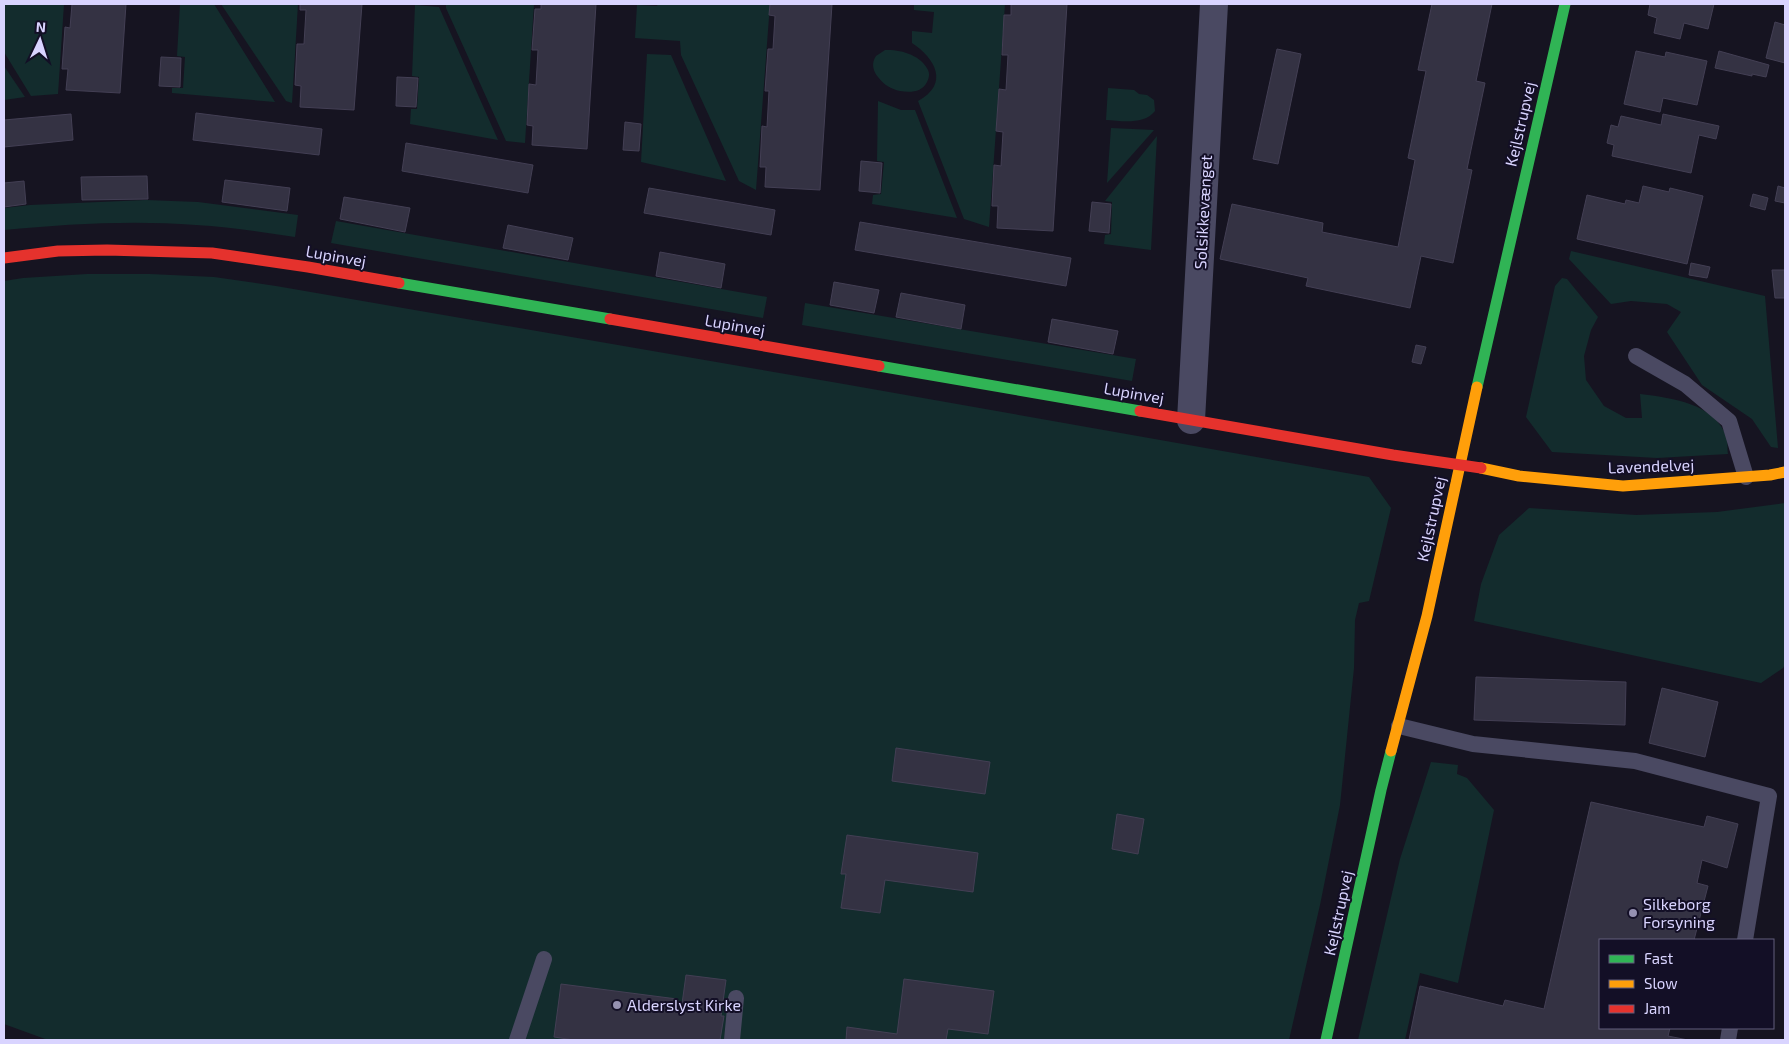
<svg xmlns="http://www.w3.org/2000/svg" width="1789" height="1044" viewBox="0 0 1789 1044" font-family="'Exo 2',sans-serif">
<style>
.green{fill:#132c2d}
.building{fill:#343243;stroke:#433f54}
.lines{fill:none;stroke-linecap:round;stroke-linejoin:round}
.lane{stroke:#4a4962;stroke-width:16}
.street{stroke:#4a4962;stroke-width:28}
.fast{stroke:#30b455;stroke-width:11}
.slow{stroke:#ff9f0a;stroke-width:11}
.jam{stroke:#e5322d;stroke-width:11}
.poi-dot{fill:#9591b1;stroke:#130f26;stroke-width:2}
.labels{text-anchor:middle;stroke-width:4;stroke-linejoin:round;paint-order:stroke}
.street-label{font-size:16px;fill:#d9d4ff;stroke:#130f26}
.poi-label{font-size:16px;fill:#d9d4ff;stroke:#130f26;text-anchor:start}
</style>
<rect width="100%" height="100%" fill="#161421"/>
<g class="green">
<polygon points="4,4 64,4 58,94 31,96 4,52"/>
<polygon points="180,4 214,4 275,102 172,93 172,88 183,88 185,57 177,56"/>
<polygon points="221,4 298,4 292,103 286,101"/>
<polygon points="446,4 534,4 525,143 506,141 446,8"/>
<polygon points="658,4 770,4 756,190 739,181 681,55 680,41 635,38 637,5 657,6"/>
<path d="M914,4H1005L989,227L964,219L918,101C950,84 935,58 912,43V31L932,33L934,12L914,10Z"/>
<polygon points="415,5 439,7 498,140 410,124 411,109 417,109 419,77 412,76"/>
<path d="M885,50C900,49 921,55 928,70C930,74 929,78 927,82C922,92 911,93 900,91C891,89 884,85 878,77C873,71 871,63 876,56Z"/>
<polygon points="647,54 671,55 726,181 641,162"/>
<polygon points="4,66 25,97 4,100"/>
<path d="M1108,88L1134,90L1139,94L1147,95L1154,100L1155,111C1144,125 1122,121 1106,120Z"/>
<polygon points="878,101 901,110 915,110 957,218 872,204 873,195 881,194 884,162 877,161"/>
<polygon points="1111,128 1154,130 1107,183"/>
<polygon points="1157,136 1151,250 1104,244 1105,235 1111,234 1112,202 1105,201"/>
<path d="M146,200L198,202L298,215L295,237C262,232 229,227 196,225C132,220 67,224 4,230V208L30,205Z"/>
<polygon points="336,221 767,297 763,318 331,243"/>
<polygon points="1571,251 1765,296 1778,448 1771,447 1752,419 1702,385 1667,332 1681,312 1667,304 1631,301 1611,304 1569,259"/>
<polygon points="87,274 150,274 214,277 276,286 838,383 1369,477 1391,508 1369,601 1359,603 1355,620 1354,668 1340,805 1320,905 1289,1040 48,1040 4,1024 4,281 23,278"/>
<path d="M1562,278L1567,279L1598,317L1591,330L1584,356L1586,380L1604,406L1626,418H1642L1640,394C1672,398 1715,403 1727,438C1728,442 1727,449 1728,454L1657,458L1552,452L1526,417L1555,286Z"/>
<polygon points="805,303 1136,359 1132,381 802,325"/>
<polygon points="1785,503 1785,665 1783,668 1761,683 1474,621 1481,584 1499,535 1529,508 1636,515 1717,512"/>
<polygon points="1431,762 1458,765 1457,774 1467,778 1494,810 1458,983 1420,973 1405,1040 1358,1040 1400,859"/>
</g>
<g class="building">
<polygon points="72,4 126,4 120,93 66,90 68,69 62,69 65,27 70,28"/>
<polygon points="300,4 362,4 354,110 300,107 301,86 295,85 297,44 304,44 306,10 300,10"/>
<polygon points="541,4 596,4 587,149 532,145 533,126 527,125 529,84 536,85 538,50 532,50 535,9 541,9"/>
<polygon points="770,4 832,4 820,190 765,187 766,167 760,167 762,126 767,127 769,91 765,91 768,49 773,49 775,16 769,15"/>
<polygon points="1011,4 1067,4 1053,231 997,228 998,206 992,206 994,165 1001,166 1003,132 996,131 999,89 1006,90 1008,55 1002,55 1004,15 1011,15"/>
<polygon points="1432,4 1492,4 1476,81 1485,83 1467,169 1472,170 1453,263 1421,256 1410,308 1306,286 1308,278 1220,259 1232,204 1323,223 1322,232 1398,247 1415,160 1408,158 1426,71 1418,70"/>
<polygon points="1650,4 1714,4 1708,29 1684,23 1680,39 1654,33 1657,18 1648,15"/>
<polygon points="1775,22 1785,25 1785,63 1766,58"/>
<polygon points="1277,49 1301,54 1278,164 1253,159"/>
<polygon points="1636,51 1665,57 1666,52 1707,61 1697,105 1663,98 1660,112 1624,104"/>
<polygon points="1719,51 1769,65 1766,77 1752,74 1752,76 1715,68"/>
<polygon points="161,57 181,58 180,87 159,86"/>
<polygon points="397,77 418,78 416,107 396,106"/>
<polygon points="196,113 322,129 319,155 193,140"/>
<polygon points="71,114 73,140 4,147 4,120"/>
<polygon points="1663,114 1719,126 1716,139 1699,135 1691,173 1612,156 1614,145 1607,143 1611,125 1618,127 1621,116 1661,125"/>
<polygon points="625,122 641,124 639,151 623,150"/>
<polygon points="406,143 533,165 528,193 402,171"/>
<polygon points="861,161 882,163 880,193 859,191"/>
<polygon points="147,176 148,199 82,200 81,177"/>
<polygon points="225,180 290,188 287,211 222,202"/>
<polygon points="24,181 26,204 4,207 4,183"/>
<polygon points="1643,186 1669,192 1670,188 1703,196 1687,264 1577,239 1587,195 1625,204 1626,200 1639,203"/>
<polygon points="1778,186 1785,188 1785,203 1775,201"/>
<polygon points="649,188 775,210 771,235 644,213"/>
<polygon points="1753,194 1768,198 1765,210 1750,206"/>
<polygon points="344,197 410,208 405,232 340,219"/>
<polygon points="1092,202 1111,204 1109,233 1089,231"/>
<polygon points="860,222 1071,258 1066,286 855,250"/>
<polygon points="508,225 573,238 568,260 503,248"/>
<polygon points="660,252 725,264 721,288 656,276"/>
<polygon points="1691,263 1710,267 1707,278 1689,275"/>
<polygon points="1772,270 1785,270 1785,298 1775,298"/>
<polygon points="834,282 879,290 874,313 830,305"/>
<polygon points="901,293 965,305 961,329 896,317"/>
<polygon points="1052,319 1118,331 1113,354 1048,342"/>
<polygon points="1416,345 1426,347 1421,364 1412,362"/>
<polygon points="1476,677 1626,682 1625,725 1474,720"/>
<polygon points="1662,688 1718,702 1705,757 1649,743"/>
<polygon points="896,748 990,762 985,794 892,781"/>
<polygon points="1591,802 1704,827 1707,816 1738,824 1727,868 1702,860 1697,883 1708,886 1694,940 1600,940 1600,1028 1670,1028 1668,1036 1688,1040 1409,1040 1420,986 1503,1006 1505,1000 1544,1009"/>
<polygon points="1117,814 1144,819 1138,854 1112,849"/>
<polygon points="847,835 978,853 973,892 885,880 880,913 841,908 846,874 841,874"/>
<polygon points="686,975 726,980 721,1016 724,1016 720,1040 574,1040 554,1037 561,984 677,999 676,1010 681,1011"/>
<polygon points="904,979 994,991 988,1034 948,1029 946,1040 846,1040 847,1027 897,1034"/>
</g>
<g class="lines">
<g class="lane">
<polyline points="1636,356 1685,384 1729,421 1746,477"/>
<polyline points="1399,726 1473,744 1635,761 1769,796 1745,940"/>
<polyline points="517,1040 544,959"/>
<polyline points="732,1040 736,998"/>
<polyline points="1728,1040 1730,1028"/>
</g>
<polyline class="street" points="1191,420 1214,4"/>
<g class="fast">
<polyline points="399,283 610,319"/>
<polyline points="879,366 1140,411"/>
<polyline points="1477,387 1565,4"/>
<polyline points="1326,1040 1381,790 1391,751"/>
</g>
<g class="slow">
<polyline points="1481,468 1519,476 1623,486 1770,475 1785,472"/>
<polyline points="1391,751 1427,616 1477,387"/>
</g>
<g class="jam">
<polyline points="4,258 58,251 107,250 212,253 308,267 399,283"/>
<polyline points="610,319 879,366"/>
<polyline points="1140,411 1393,455 1481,468"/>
</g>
</g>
<g class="poi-dot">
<circle cx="1633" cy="913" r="5"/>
<circle cx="617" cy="1005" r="5"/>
</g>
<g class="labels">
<g class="street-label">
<text transform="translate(1520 124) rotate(-77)" y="6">Kejlstrupvej</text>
<text transform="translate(1203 212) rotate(-87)" y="6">Solsikkevænget</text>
<text transform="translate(336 256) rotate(10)" y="6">Lupinvej</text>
<text transform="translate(735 325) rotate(10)" y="6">Lupinvej</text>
<text transform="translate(1134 393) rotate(10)" y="6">Lupinvej</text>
<text transform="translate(1651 466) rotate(-2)" y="6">Lavendelvej</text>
<text transform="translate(1431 519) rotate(-78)" y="6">Kejlstrupvej</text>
<text transform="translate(1338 913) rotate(-78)" y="6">Kejlstrupvej</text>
</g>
<g class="poi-label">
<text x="1643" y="910">Silkeborg<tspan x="1643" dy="18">Forsyning</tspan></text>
<text x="627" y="1011">Alderslyst Kirke</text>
</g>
</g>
<rect width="1789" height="1044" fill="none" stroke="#d9d4ff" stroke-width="10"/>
<rect x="1599" y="939" width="175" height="90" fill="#130f26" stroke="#625e7d"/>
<rect x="1609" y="955" width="25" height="8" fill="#30b455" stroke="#625e7d"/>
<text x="1644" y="964" font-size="15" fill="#d9d4ff">Fast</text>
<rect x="1609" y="980" width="25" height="8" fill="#ff9f0a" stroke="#625e7d"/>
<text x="1644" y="989" font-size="15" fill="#d9d4ff">Slow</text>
<rect x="1609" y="1005" width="25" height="8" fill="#e5322d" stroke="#625e7d"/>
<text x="1644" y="1014" font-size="15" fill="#d9d4ff">Jam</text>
<g transform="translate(40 40) rotate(4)" stroke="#130f26" stroke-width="4" paint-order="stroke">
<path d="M0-4L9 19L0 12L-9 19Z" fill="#d9d4ff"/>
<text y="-8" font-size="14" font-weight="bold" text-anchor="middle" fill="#d9d4ff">N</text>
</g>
</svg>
